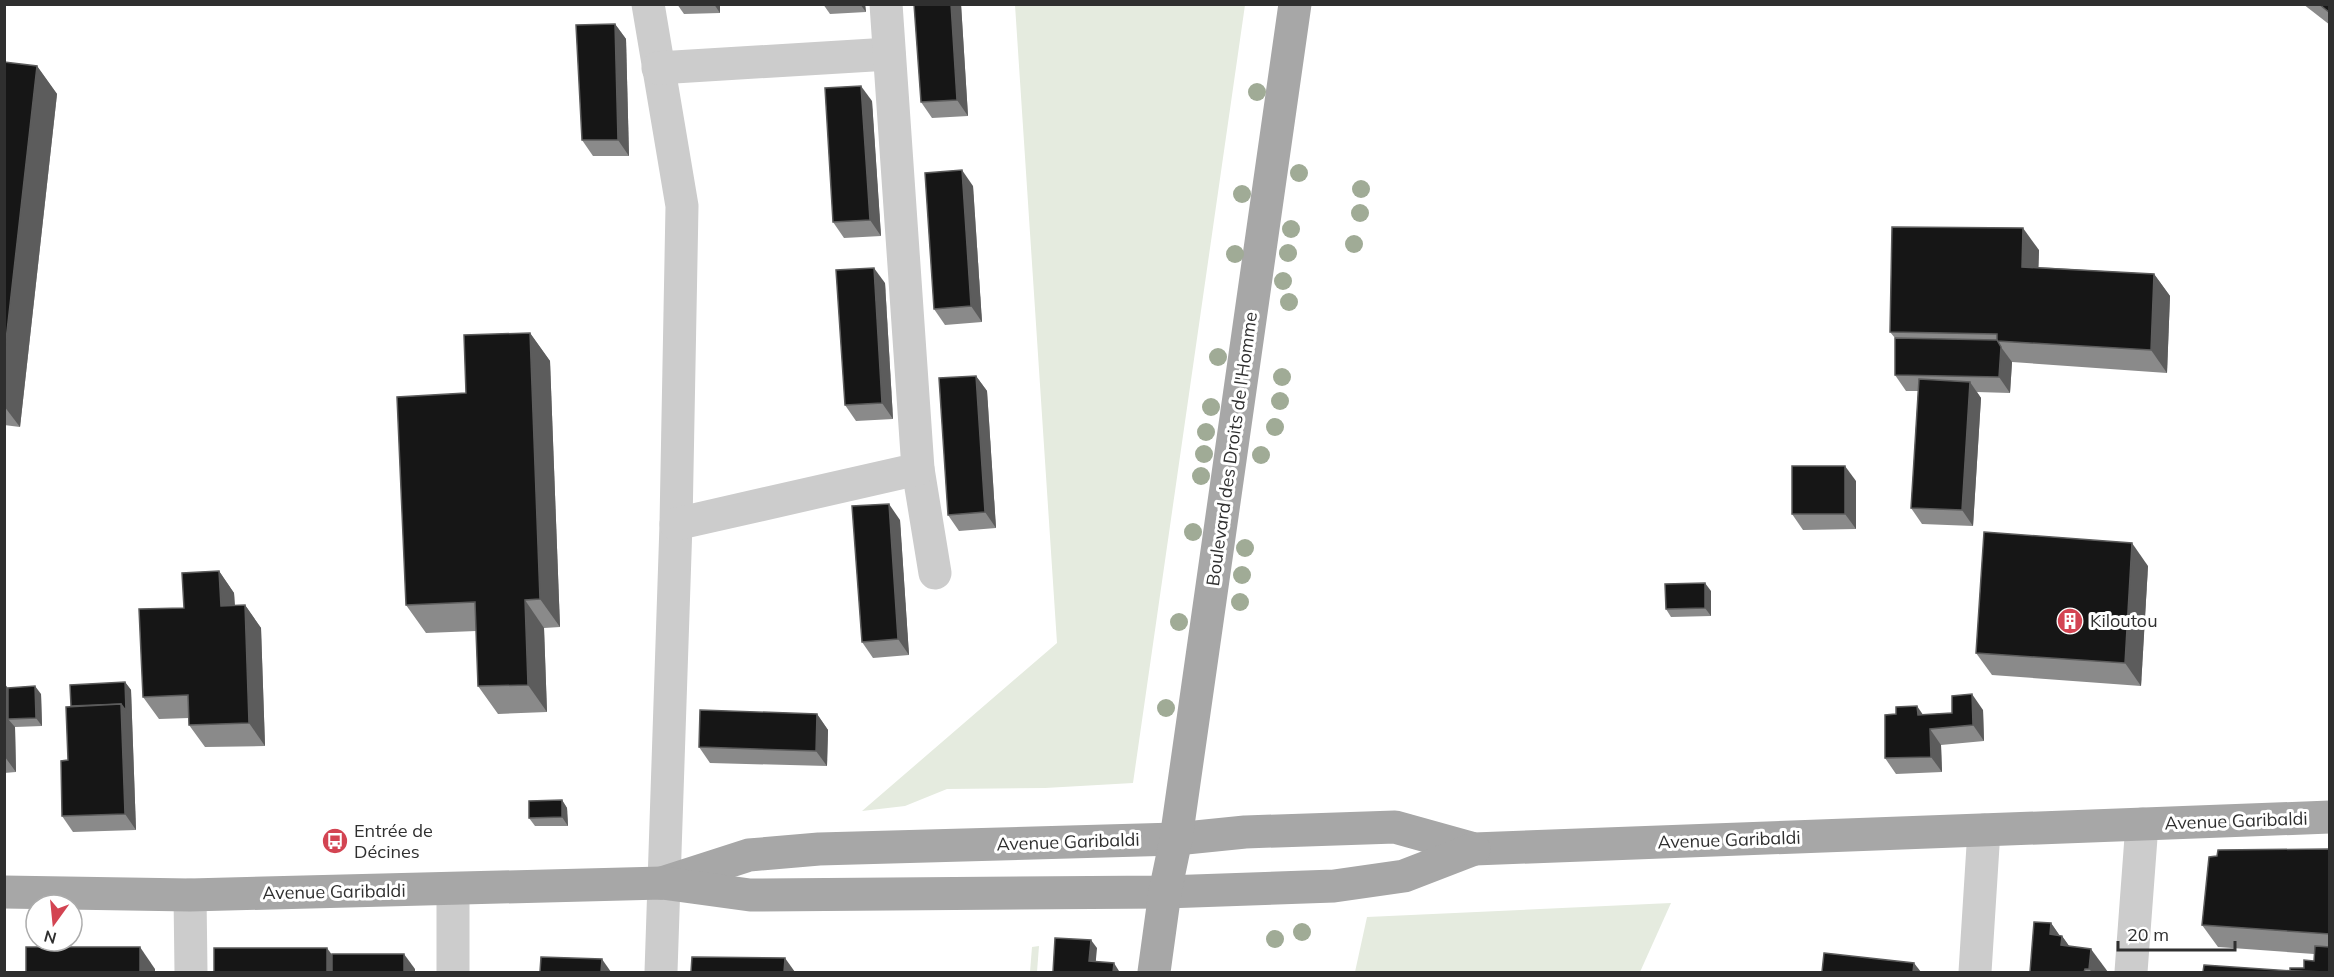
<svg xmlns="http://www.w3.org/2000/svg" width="2334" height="977" viewBox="0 0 2334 977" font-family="Mulish,sans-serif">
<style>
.green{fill:#e5ebdf}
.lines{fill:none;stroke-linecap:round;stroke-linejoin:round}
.minor{stroke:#ccc;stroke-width:33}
.major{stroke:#a7a7a7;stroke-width:33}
.tree{fill:#a0ab96}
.wall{fill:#8a8a8a}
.shaded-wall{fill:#5c5c5c}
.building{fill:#161616;stroke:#5c5c5c;stroke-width:1.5}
.labels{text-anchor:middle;stroke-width:6;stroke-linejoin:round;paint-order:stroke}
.street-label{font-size:18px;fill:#2f2f2f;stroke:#fff}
.poi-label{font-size:18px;fill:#2f2f2f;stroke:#fff;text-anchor:start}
</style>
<rect width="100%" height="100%" fill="#fff"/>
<g class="green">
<polygon points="1015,5 1245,5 1133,783 1045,788 947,789 905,806 862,811 1057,643"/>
<polygon points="1671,903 1640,972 1355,972 1367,917"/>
<polygon points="1039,946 1037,972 1030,972 1032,947"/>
</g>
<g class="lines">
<g class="minor">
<polyline points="648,4 682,206 676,524 661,972"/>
<polyline points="658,68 889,54"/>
<polyline points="918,469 935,573"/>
<polyline points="676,524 918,469 886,4"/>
<polyline points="190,895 191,972"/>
<polyline points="453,972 453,890"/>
<polyline points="1975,972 1984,830"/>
<polyline points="2131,972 2142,824"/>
</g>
<g class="major">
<polyline points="662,883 749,855 819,849 1176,839 1245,832 1395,827 1474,849 2330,817"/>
<polyline points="4,892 190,895 662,883 750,895 1165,892 1334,886 1404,876 1474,849"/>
<polyline points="1154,972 1165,892 1176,839 1295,4"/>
</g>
</g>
<g class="tree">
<circle cx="1257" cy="92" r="9"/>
<circle cx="1299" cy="173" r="9"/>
<circle cx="1361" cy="189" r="9"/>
<circle cx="1242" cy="194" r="9"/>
<circle cx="1360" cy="213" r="9"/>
<circle cx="1291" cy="229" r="9"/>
<circle cx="1354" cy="244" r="9"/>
<circle cx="1288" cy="253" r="9"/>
<circle cx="1235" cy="254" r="9"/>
<circle cx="1283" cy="281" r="9"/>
<circle cx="1289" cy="302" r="9"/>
<circle cx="1218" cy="357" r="9"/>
<circle cx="1282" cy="377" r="9"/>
<circle cx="1280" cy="401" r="9"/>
<circle cx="1211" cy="407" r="9"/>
<circle cx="1275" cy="427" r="9"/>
<circle cx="1206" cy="432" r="9"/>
<circle cx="1204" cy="454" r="9"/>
<circle cx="1261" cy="455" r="9"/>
<circle cx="1201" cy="476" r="9"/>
<circle cx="1193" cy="532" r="9"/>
<circle cx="1245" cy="548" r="9"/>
<circle cx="1242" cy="575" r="9"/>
<circle cx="1240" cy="602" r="9"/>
<circle cx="1179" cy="622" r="9"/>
<circle cx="1166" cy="708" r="9"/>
<circle cx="1302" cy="932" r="9"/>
<circle cx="1275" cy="939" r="9"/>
</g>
<g class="wall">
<polygon points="677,4 720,4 720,13 684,14"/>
<polygon points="823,4 865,4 866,12 830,14"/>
<polygon points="914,4 961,4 968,116 932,118 921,102"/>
<polygon points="2303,4 2330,4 2330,25"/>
<polygon points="615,24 626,39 629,156 593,156 582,140"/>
<polygon points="4,62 37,66 57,94 20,427 4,425"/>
<polygon points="872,101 881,236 844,238 833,222"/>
<polygon points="973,186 982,322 945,325 934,309"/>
<polygon points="2039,250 2038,267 2154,274 2170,296 2167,373 2012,362 2010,393 1977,392 1981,398 1973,526 1922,524 1911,508 1918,391 1906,391 1895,375 1895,338 1890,332"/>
<polygon points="885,283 893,419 856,421 845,405"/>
<polygon points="530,333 550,361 560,627 544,628 547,712 498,714 478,686 476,631 426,633 406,605 466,393"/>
<polygon points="976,376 987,391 996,528 959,531 948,515"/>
<polygon points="1856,481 1856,529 1803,530 1792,514"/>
<polygon points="900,520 909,655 873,658 862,642"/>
<polygon points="2148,566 2141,686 1992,675 1976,653"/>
<polygon points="219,571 234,593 235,605 245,605 261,628 265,746 205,747 189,725 189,718 159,719 143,697 184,608"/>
<polygon points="1711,591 1711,616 1671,617 1666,609"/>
<polygon points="125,682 131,690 136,830 73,832 62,816 68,760 71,706"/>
<polygon points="4,683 8,688 41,694 42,726 15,727 16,772 4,773"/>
<polygon points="1983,710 1984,741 1941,745 1942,772 1896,774 1885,758 1923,715"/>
<polygon points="817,714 828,730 827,766 710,763 699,747"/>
<polygon points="562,800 567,808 568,826 535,826 529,818"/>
<polygon points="2329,849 2330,972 2290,971 2304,968 2314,961 2314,954 2218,947 2202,925"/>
<polygon points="2051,923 2060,936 2062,936 2069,946 2108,972 2030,972"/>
</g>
<g class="shaded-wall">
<polygon points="714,4 720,4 720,13"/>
<polygon points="860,4 865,4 866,12"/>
<polygon points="951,4 961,4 968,116 957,100"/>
<polygon points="615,24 626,39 629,156 618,140"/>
<polygon points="37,66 57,94 20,427 4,406 4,358"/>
<polygon points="861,86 872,101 881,236 870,220"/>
<polygon points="962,170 973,186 982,322 971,306"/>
<polygon points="2023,228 2039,250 2038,289 2022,267"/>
<polygon points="874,268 885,283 893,419 882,403"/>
<polygon points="2154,274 2170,296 2167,373 2151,350"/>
<polygon points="530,333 550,361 560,627 540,599"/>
<polygon points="2001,347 2012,362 2010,393 1999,377"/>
<polygon points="976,376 987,391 996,528 985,512"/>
<polygon points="1970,382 1981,398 1973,526 1962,510"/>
<polygon points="1845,466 1856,481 1856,529 1845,514"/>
<polygon points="889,504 900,520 909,655 898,639"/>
<polygon points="2132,543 2148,566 2141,686 2125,663"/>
<polygon points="219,571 234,593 236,628 221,606"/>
<polygon points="1705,583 1711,591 1711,616 1705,608"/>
<polygon points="525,600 544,628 547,712 528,685"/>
<polygon points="245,605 261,628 265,746 249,723"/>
<polygon points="125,682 131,690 136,830 125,814 121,704"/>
<polygon points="4,683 13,696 8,719 15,727 16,772 5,757"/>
<polygon points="35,686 41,694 42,726 36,718"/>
<polygon points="1972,694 1983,710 1984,741 1973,725"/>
<polygon points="1917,706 1928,722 1918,715"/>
<polygon points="817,714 828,730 827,766 816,751"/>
<polygon points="1930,729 1941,745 1942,772 1931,757"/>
<polygon points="562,800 567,808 568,826 562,817"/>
<polygon points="2051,923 2062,939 2062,936 2082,964 2050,934"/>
<polygon points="1091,940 1097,948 1095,970 1089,961"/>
<polygon points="140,947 155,969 155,972 140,972"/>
<polygon points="327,948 343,970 343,972 327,972"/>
<polygon points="2091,949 2108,972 2092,972 2089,969"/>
<polygon points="404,954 415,969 415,972 404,972"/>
<polygon points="785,958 795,972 784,972"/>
<polygon points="602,959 611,972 601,972"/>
<polygon points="1114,963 1119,971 1119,972 1113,972"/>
<polygon points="1914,963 1921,972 1913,972"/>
</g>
<g class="building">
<polygon points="914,4 951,4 957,100 921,102"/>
<polygon points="2319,4 2330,4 2330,13"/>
<polygon points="615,24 618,140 582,140 576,25"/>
<polygon points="4,62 37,66 4,358"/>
<polygon points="861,86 870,220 833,222 825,88"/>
<polygon points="962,170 971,306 934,309 925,173"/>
<polygon points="1892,227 2023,228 2022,267 2154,274 2151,350 1997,341 1997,334 1890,332"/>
<polygon points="874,268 882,403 845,405 836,270"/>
<polygon points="530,333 540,599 525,600 528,685 478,686 475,602 406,605 397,397 466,393 464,335"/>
<polygon points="1895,338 1997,340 2001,347 1999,377 1895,375"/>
<polygon points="976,376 985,512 948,515 939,378"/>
<polygon points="1919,379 1970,382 1962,510 1911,508"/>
<rect x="1792" y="466" width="53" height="48"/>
<polygon points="889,504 898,639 862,642 852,506"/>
<polygon points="1984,532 2132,543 2125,663 1976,653"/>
<polygon points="219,571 221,606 245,605 249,723 189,725 188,695 143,697 139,609 184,608 182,573"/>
<polygon points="1705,583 1705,608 1666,609 1665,584"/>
<polygon points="125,682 126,711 121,704 71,706 70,685"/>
<polygon points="35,686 36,718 8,719 8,688"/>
<polygon points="1972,694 1973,725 1930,729 1931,757 1885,758 1885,715 1896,714 1896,707 1917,706 1918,715 1952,713 1952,696"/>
<polygon points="121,704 125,814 62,816 61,761 68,760 66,707"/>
<polygon points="700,710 817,714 816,751 699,747"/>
<polygon points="562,800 562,817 529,818 529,801"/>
<polygon points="2329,849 2330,934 2202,925 2209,857 2217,856 2218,850"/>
<polygon points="2034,922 2051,923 2050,934 2062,936 2061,945 2091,949 2089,969 2085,969 2084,972 2030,972"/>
<polygon points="1055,938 1091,940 1089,961 1114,963 1113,972 1053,972"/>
<polygon points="2315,946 2330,947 2330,972 2290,971 2290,968 2304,968 2304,960 2314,961"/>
<rect x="26" y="947" width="114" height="25"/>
<rect x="214" y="948" width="113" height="24"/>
<polygon points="1824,953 1914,963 1913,972 1822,972"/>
<rect x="332" y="954" width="72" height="18"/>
<polygon points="541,957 602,959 601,972 540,972"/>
<polygon points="692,957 785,958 784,972 691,972"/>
<polygon points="2204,965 2307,972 2203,972"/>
</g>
<defs>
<g id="building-disc" transform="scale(1.35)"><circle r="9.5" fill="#d34452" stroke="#fff"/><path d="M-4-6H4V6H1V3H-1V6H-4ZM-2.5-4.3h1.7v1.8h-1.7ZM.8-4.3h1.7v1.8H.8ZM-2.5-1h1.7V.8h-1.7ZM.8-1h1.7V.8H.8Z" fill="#fff"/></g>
<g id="bus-disc" transform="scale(1.35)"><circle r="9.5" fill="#d34452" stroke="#fff"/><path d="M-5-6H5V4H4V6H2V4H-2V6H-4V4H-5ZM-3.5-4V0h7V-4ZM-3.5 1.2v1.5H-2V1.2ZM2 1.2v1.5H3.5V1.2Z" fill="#fff"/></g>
</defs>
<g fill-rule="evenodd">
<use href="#building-disc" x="2070" y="621"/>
<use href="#bus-disc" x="335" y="841"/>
</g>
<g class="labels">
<g class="street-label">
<text transform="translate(1232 449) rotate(-82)" y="6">Boulevard des Droits de l'Homme</text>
<text transform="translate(2236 821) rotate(-2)" y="6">Avenue Garibaldi</text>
<text transform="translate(1729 840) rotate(-2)" y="6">Avenue Garibaldi</text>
<text transform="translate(1068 842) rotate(-2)" y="6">Avenue Garibaldi</text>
<text transform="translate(334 892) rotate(-1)" y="6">Avenue Garibaldi</text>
</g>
<g class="poi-label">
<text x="2090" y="627">Kiloutou</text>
<text x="354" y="837">Entrée de<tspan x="354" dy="21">Décines</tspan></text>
</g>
</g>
<rect width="2334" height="977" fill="none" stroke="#2f2f2f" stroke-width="12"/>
<g transform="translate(54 923) rotate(195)"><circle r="28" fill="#ffffff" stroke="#acacac" stroke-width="1.5"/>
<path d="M0-4.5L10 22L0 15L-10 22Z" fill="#d34452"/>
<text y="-9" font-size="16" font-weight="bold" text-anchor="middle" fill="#2f2f2f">N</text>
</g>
<path d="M2118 941v9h117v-9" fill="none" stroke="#2f2f2f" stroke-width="3"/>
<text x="2127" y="941" font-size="18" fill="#2f2f2f" stroke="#ffffff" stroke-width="4.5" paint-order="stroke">20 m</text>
</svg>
